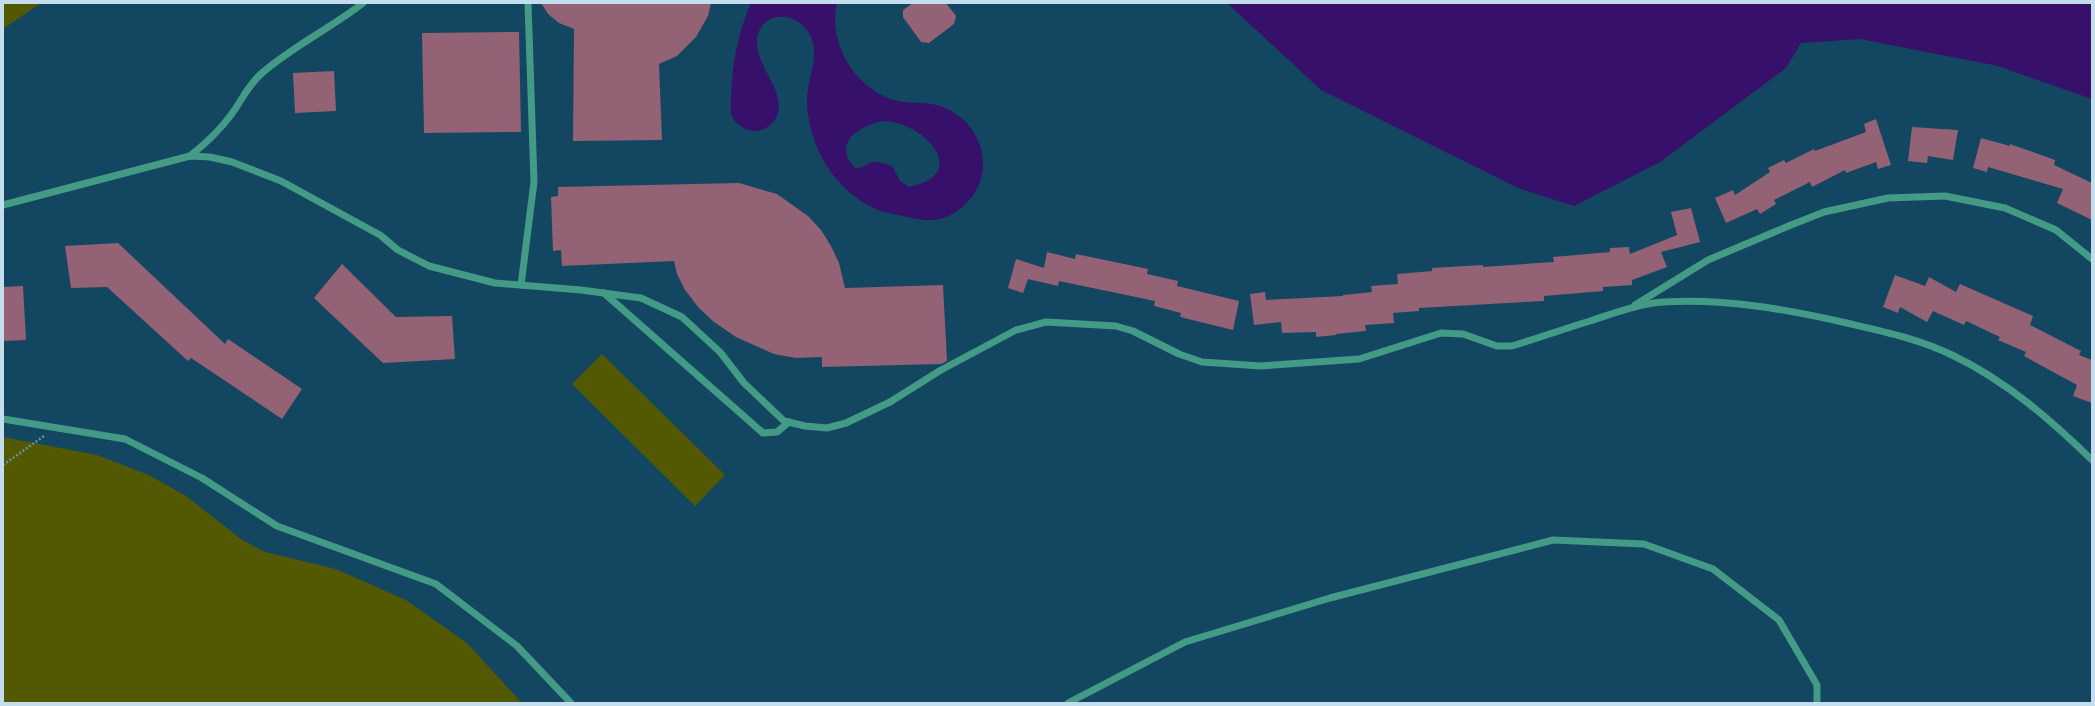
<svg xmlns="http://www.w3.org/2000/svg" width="2095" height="706" viewBox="0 0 2095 706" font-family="Cabin,sans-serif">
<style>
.green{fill:#525902}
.water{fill:#36106a;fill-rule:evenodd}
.building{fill:#936275}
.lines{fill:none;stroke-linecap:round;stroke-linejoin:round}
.path{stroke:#6a90a5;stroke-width:2.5;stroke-dasharray:2 2;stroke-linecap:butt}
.minor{stroke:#439b86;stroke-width:7}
</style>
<rect width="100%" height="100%" fill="#134660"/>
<g class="green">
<polygon points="3,3 41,3 3,29"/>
<polygon points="602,354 725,475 695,506 572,384"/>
<polygon points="3,437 97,455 149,475 186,496 241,539 265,552 336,569 406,600 467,643 522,703 3,703"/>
</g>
<g class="water">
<path d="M751,3H837C828,42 853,86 891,99C904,104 918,102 932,104C967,111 990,144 981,179C976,197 958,215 940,219C927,222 910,218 899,215C888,213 877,211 868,205C831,185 809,144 807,103C806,80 821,58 810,35C795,7 755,12 757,45C758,68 788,95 776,118C772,126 762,132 753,131C745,130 735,124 732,116C730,111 731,102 731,97C732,65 738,32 751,3ZM882,121C925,121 972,175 909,187L900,181L892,166C886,164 876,160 870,163C864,166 862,168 855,168C832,143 858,127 882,121Z"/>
<polygon points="1227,3 2092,3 2092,99 1998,66 1860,39 1801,43 1786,68 1660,162 1574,206 1518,188 1321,90"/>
</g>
<g class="building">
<polygon points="541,3 711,3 708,16 696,37 677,56 659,64 662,140 573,141 574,29 559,23 548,14"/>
<polygon points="913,3 946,3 956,16 954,24 929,43 921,42 903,17 903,10"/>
<polygon points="519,32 521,132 424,133 422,33"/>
<polygon points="334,71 336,111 295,113 293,73"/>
<polygon points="1876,119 1891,165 1878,169 1876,162 1846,173 1845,170 1812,187 1810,182 1774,200 1776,204 1760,214 1757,209 1726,223 1715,198 1733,190 1735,195 1770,172 1768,168 1784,160 1786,163 1814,149 1815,151 1866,132 1864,124"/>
<polygon points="1912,127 1958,130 1953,160 1928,156 1927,163 1908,161"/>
<polygon points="1981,138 2010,146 2010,144 2055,160 2054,165 2092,183 2092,220 2057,203 2063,189 1988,167 1987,172 1973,168"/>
<polygon points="739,183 777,194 808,216 821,230 831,246 839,263 845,288 943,285 947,361 941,364 822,367 822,357 796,358 774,354 736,337 714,322 699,308 685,290 677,274 674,261 562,266 561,250 553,251 551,197 558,196 558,187"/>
<polygon points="1691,208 1700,242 1661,252 1667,267 1632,280 1632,285 1603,287 1603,291 1544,296 1544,301 1419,308 1419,311 1393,313 1394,323 1365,325 1366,331 1336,334 1336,335 1316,337 1316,332 1282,333 1281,322 1254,325 1250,294 1265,292 1266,300 1343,296 1343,295 1372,292 1371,286 1398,284 1397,274 1432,271 1432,268 1483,265 1483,267 1554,262 1553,257 1610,252 1610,248 1629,247 1630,254 1677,235 1671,212"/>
<polygon points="118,243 225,344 228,339 302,389 282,419 191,358 188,361 107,287 71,288 65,246"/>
<polygon points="1047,252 1075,259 1076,254 1148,269 1147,274 1178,281 1177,286 1239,301 1233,330 1180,317 1181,313 1154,306 1155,301 1059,281 1058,286 1028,279 1023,293 1008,288 1016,259 1044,268"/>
<polygon points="342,264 396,317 452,316 455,359 383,363 314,298"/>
<polygon points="1895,275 1925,286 1929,277 1956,292 1960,284 2033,316 2030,325 2081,351 2079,355 2092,360 2092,403 2073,396 2077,385 2024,356 2026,352 1998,340 2000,337 1966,321 1964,325 1933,311 1927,322 1900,307 1898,313 1883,307"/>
<polygon points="23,286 26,340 3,341 3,287"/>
</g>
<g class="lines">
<polyline class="path" points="3,465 44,436"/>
<g class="minor">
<path d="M190,156C205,144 220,130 231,115C242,100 248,85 262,73C293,46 331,28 363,3"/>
<path d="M3,205L190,156L210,157L232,162L281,181L380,235L398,250L429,266L495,283L581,290L641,298L682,317L720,352L744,383L784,421L805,426L827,428L846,423L890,402L941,370L1016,330L1046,322L1116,326L1133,331L1179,354L1202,362L1261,366L1359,359L1441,333L1463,334L1497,346H1512C1538,338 1564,329 1590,321C1614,313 1638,304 1663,302C1726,298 1790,310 1851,324C1886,332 1922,340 1954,356C2006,381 2051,420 2092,460"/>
<polyline points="521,285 534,182 528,3"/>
<polyline points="604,293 763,433 777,432 789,422"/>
<polyline points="1635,305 1708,260 1791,225 1824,212 1888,198 1945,196 2005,208 2056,230 2092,259"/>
<polyline points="3,419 125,439 202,478 277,526 436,584 517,646 571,703"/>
<polyline points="1068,703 1185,642 1330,598 1553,540 1644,544 1713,569 1779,620 1817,685 1817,703"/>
</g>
</g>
<rect width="2095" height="706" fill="none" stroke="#c4ddec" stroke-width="8"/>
</svg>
